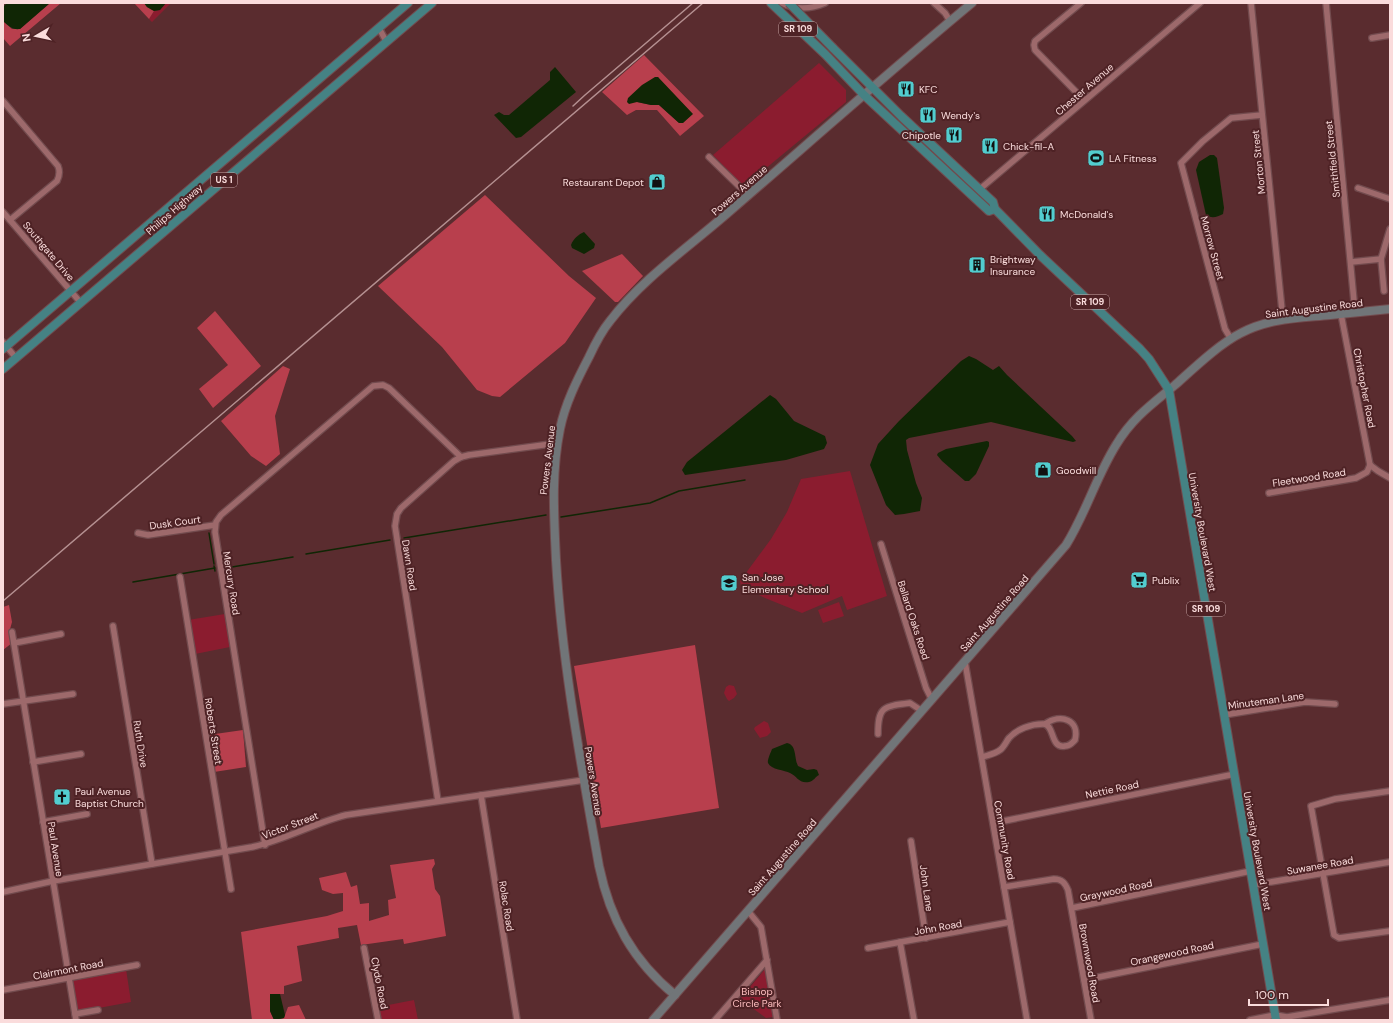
<svg xmlns="http://www.w3.org/2000/svg" width="1393" height="1023" viewBox="0 0 1393 1023" font-family="'DM Sans',sans-serif">
<style>
.green{fill:#8b1c2f}
.forest{fill:#b83f4d;fill-rule:evenodd}
.water{fill:#102605}
.lines{fill:none;stroke-linecap:round;stroke-linejoin:round}
.stream{stroke:#102605;stroke-width:1.5}
.street-casing{stroke:#724b4e;stroke-width:8}
.secondary-casing{stroke:#724b4e;stroke-width:10}
.primary-casing{stroke:#724b4e;stroke-width:10}
.street{stroke:#9d696b;stroke-width:5.5}
.secondary{stroke:#717578;stroke-width:8}
.primary{stroke:#458284;stroke-width:8}
.rail{stroke:#b59091;stroke-width:1.5}
.primary-bridge-casing{stroke:#724b4e;stroke-width:10;stroke-linecap:butt}
.primary-bridge{stroke:#458284;stroke-width:8}
.labels{text-anchor:middle;stroke-width:4;stroke-linejoin:round;paint-order:stroke}
.shield{fill:#4e2225;stroke:#c6a4a5;stroke-width:1}
.shield-label{font-size:9px;font-weight:bold;fill:#fadcdc}
.poi-label{font-size:10px;fill:#fadcdc;stroke:#4e2225;text-anchor:start}
.street-label{font-size:10px;fill:#fadcdc;stroke:#4e2225}
.park-label{font-size:10px;fill:#febebf;stroke:#4e2225}
</style>
<rect width="100%" height="100%" fill="#5a2c2f"/>
<g class="green">
<polygon points="166,3 171,3 152,22 149,19 154,11 160,10"/>
<polygon points="819,63 846,90 846,102 747,184 742,185 713,155"/>
<polygon points="850,471 887,596 847,610 842,596 802,613 765,598 741,586 740,581 771,539 787,512 801,479"/>
<polygon points="839,602 844,616 823,623 818,610"/>
<polygon points="225,614 230,647 195,654 188,620"/>
<polygon points="729,685 734,686 737,694 734,698 729,701 727,699 724,693 726,687"/>
<polygon points="764,721 768,723 771,732 767,736 760,738 754,729 755,727"/>
<polygon points="126,969 131,1002 77,1012 71,982 72,979"/>
<polygon points="765,969 773,1017 766,1018 740,999"/>
<polygon points="414,1000 418,1020 380,1020 378,1007"/>
</g>
<g class="forest">
<polygon points="50,3 61,3 10,46 3,38 3,21 12,29 20,29"/>
<polygon points="134,3 144,3 147,7 154,11 149,19"/>
<path d="M644,55L704,116L680,136L657,110H636L627,115L602,92ZM658,77L679,123L659,105H651L637,102Z"/>
<polygon points="485,195 569,276 596,298 565,343 500,397 492,396 477,390 442,347 378,286"/>
<polygon points="622,254 643,276 618,302 615,302 582,271"/>
<polygon points="215,311 261,366 213,408 199,389 228,365 197,328"/>
<polygon points="283,366 290,369 275,416 280,454 266,466 251,456 221,421"/>
<polygon points="9,605 12,622 9,633 12,643 3,650 3,607"/>
<polygon points="695,645 719,808 601,828 574,666"/>
<polygon points="243,730 246,767 214,772 208,735"/>
<polygon points="434,859 435,864 432,869 435,889 440,896 446,936 404,944 403,939 361,945 357,925 338,928 339,938 297,946 302,981 284,986 284,994 270,994 270,1011 274,1020 252,1020 241,932 327,916 343,911 343,893 333,894 322,890 319,878 346,872 351,887 357,885 360,904 369,903 369,921 389,915 388,900 396,898 390,865"/>
<polygon points="299,1005 306,1020 277,1020 284,1018 288,1007"/>
</g>
<g class="water">
<path d="M7,3H50L20,29C12,30 9,26 3,21V7Z"/>
<polygon points="144,3 166,3 160,10 154,11 147,7"/>
<polygon points="555,67 576,92 521,137 516,138 494,115 499,112 504,115 509,115 550,80 550,72"/>
<polygon points="655,77 658,77 693,114 683,123 679,123 659,105 651,105 637,102 629,104 627,102 628,98 642,85"/>
<path d="M1210,155H1214L1217,158L1224,208L1223,214C1217,217 1212,219 1206,215L1196,170L1199,162Z"/>
<path d="M584,232L595,244L594,248L584,254L572,248L571,245C573,239 579,234 584,232Z"/>
<polygon points="969,356 976,359 993,370 999,366 1007,375 1072,436 1076,441 1073,442 991,422 909,438 906,440 907,450 916,483 922,498 920,511 904,514 895,515 886,505 870,465 878,444 899,421 961,361"/>
<polygon points="770,395 776,399 794,421 825,436 827,443 824,449 786,460 685,475 682,470 687,462"/>
<polygon points="987,441 989,442 989,446 976,474 969,481 965,481 942,461 937,455 938,453 946,449"/>
<path d="M787,743C797,745 794,758 798,766L807,770L814,769L817,770L819,775C815,777 814,781 809,782C799,784 797,776 790,773C785,770 771,770 768,763C767,760 771,752 772,749Z"/>
<polygon points="270,994 280,994 285,1015 284,1018 274,1020 270,1011"/>
</g>
<g class="lines">
<g class="stream">
<polyline points="561,517 650,503 679,491 745,480"/>
<polyline points="209,533 214,564"/>
<polyline points="404,538 546,515"/>
<polyline points="306,554 390,540"/>
<polyline points="214,566 215,571"/>
<polyline points="226,568 293,557"/>
<polyline points="133,582 215,568"/>
</g>
<g class="street-casing">
<g id="street">
<path d="M782,3C795,10 811,9 825,3"/>
<polyline points="934,3 945,13 950,21"/>
<polyline points="1081,3 1035,41 1034,45 1035,50 1084,100"/>
<polyline points="1251,3 1283,320"/>
<polyline points="1326,3 1355,312"/>
<polyline points="379,28 386,41"/>
<polyline points="1372,38 1390,35"/>
<path d="M3,101L58,166C60,171 60,175 57,181L10,220"/>
<polyline points="709,157 748,195"/>
<polyline points="1358,188 1390,199"/>
<polyline points="980,189 1200,3"/>
<polyline points="3,212 81,303"/>
<polyline points="1351,262 1381,259"/>
<polyline points="1384,291 1381,259 1390,229"/>
<polyline points="1341,314 1370,465"/>
<polyline points="1231,339 1225,329 1181,163 1203,141 1231,118 1262,115"/>
<polyline points="3,342 16,358"/>
<polyline points="1370,465 1378,471 1390,478"/>
<polyline points="1269,493 1356,478 1367,472 1370,465"/>
<polyline points="138,533 148,535 215,525"/>
<polyline points="881,544 926,688 932,700"/>
<polyline points="180,577 231,889"/>
<polyline points="113,626 152,864"/>
<polyline points="12,632 76,1020"/>
<polyline points="14,643 61,634"/>
<polyline points="965,662 1027,1020"/>
<polyline points="3,704 73,694"/>
<polyline points="1224,715 1305,702 1335,704"/>
<path d="M878,734C878,707 883,706 910,703L922,711"/>
<path d="M982,757C988,755 995,754 1000,750C1004,747 1006,742 1009,738C1017,729 1031,724 1043,724C1055,724 1050,749 1065,746C1070,746 1072,743 1075,740C1080,720 1061,713 1045,724"/>
<polyline points="33,762 81,754"/>
<polyline points="1390,791 1335,799 1311,806 1334,935 1339,938 1390,931"/>
<polyline points="481,795 517,1020"/>
<polyline points="438,801 395,526 397,514 401,508 454,461 461,457 469,455 558,443"/>
<polyline points="43,822 87,814"/>
<polyline points="994,823 1235,774"/>
<polyline points="911,841 926,938"/>
<polyline points="265,845 215,532 216,522 221,515 373,386 383,385 389,388 461,457"/>
<polyline points="1253,885 1390,862"/>
<path d="M1004,887L1054,879C1062,879 1065,883 1068,890L1091,1020"/>
<path d="M3,892L53,881L252,847C285,840 314,823 346,815L584,780"/>
<polyline points="1072,908 1251,871"/>
<polyline points="748,911 761,927 777,1020"/>
<polyline points="900,942 914,1020"/>
<polyline points="364,948 378,1020"/>
<polyline points="868,948 1010,922"/>
<polyline points="1084,980 1263,944"/>
<polyline points="3,990 137,965"/>
<polyline points="75,1014 98,1010"/>
<polyline points="715,1020 767,960"/>
<polyline points="1250,1020 1275,1015 1287,1017 1390,1000"/>
</g>
</g>
<g class="secondary-casing">
<g id="secondary">
<path d="M675,995C633,961 610,919 599,866C581,764 562,663 556,560C554,516 551,473 560,429C565,404 577,380 589,357C595,344 601,332 610,321C643,278 689,247 730,211C810,142 890,71 972,3"/>
<path d="M653,1020L1066,545C1086,513 1096,477 1116,445C1132,418 1152,404 1175,385C1194,368 1219,344 1241,333C1269,318 1300,318 1330,315C1350,313 1370,311 1390,309"/>
</g>
</g>
<g class="primary-casing">
<g id="primary">
<polyline points="771,3 825,54 864,95 989,211 995,209"/>
<polyline points="833,48 901,116 993,202 995,209 1040,255 1140,349 1149,359 1169,390 1276,1020"/>
<polyline points="3,349 408,3"/>
<polyline points="3,369 432,3"/>
</g>
</g>
<use href="#street" class="street"/>
<use href="#secondary" class="secondary"/>
<use href="#primary" class="primary"/>
<g class="rail">
<polyline points="573,106 585,95 693,3"/>
<polyline points="3,601 703,3"/>
</g>
<g class="primary-bridge-casing">
<polyline id="primary-bridge" points="789,3 833,48"/>
</g>
<use href="#primary-bridge" class="primary-bridge"/>
</g>
<defs>
<g id="restaurant-square" transform="scale(0.9)"><rect x="-9" y="-9" width="18" height="18" rx="4" fill="#52cdcf" stroke="#4e2225"/><path d="M-5-6h1v4h1v-4h1v4h1v-4h1v5L-1.5 .5V6h-2V.5L-5-1ZM5-6V6H3V1.5H1.5Q1.5-4 5-6Z" fill="#111"/></g>
<g id="stadium-square" transform="scale(0.9)"><rect x="-9" y="-9" width="18" height="18" rx="4" fill="#52cdcf" stroke="#4e2225"/><path d="M0-5a6.5 5 0 1 0 0 10a6.5 5 0 1 0 0-10ZM-3.5-1.8h7v3.6h-7Z" fill="#111"/></g>
<g id="shop-square" transform="scale(0.9)"><rect x="-9" y="-9" width="18" height="18" rx="4" fill="#52cdcf" stroke="#4e2225"/><path d="M-5-2.5h2.3a2.7 3.5 0 0 1 5.4 0H5L5.5 6h-11ZM-1.5-2.5h3a1.5 2.3 0 0 0-3 0Z" fill="#111"/></g>
<g id="building-square" transform="scale(0.9)"><rect x="-9" y="-9" width="18" height="18" rx="4" fill="#52cdcf" stroke="#4e2225"/><path d="M-4-6H4V6H1V3H-1V6H-4ZM-2.5-4.3h1.7v1.8h-1.7ZM.8-4.3h1.7v1.8H.8ZM-2.5-1h1.7V.8h-1.7ZM.8-1h1.7V.8H.8Z" fill="#111"/></g>
<g id="supermarket-square" transform="scale(0.9)"><rect x="-9" y="-9" width="18" height="18" rx="4" fill="#52cdcf" stroke="#4e2225"/><path d="M-6-5.5h2.5l.6 2H6L4.5 2H-2.5L-4.4-4H-6ZM-1.5 3.2a1.3 1.3 0 1 0 .1 0ZM3 3.2a1.3 1.3 0 1 0 .1 0Z" fill="#111"/></g>
<g id="school-square" transform="scale(0.9)"><rect x="-9" y="-9" width="18" height="18" rx="4" fill="#52cdcf" stroke="#4e2225"/><path d="M0-5L7-2L0 1L-7-2ZM-4 1L0 2.5L4 1V4Q0 6-4 4Z" fill="#111"/></g>
<g id="church-square" transform="scale(0.9)"><rect x="-9" y="-9" width="18" height="18" rx="4" fill="#52cdcf" stroke="#4e2225"/><path d="M-1.2-6h2.4v3.5h3.3v2.4h-3.3V6h-2.4V-.1h-3.3v-2.4h3.3Z" fill="#111"/></g>
</defs>
<g fill-rule="evenodd">
<use href="#restaurant-square" x="906" y="89"/>
<use href="#restaurant-square" x="928" y="115"/>
<use href="#restaurant-square" x="954" y="135"/>
<use href="#restaurant-square" x="990" y="146"/>
<use href="#stadium-square" x="1096" y="158"/>
<use href="#shop-square" x="657" y="182"/>
<use href="#restaurant-square" x="1047" y="214"/>
<use href="#building-square" x="977" y="265"/>
<use href="#shop-square" x="1043" y="470"/>
<use href="#supermarket-square" x="1139" y="580"/>
<use href="#school-square" x="729" y="583"/>
<use href="#church-square" x="62" y="797"/>
</g>
<g class="labels">
<g class="shield">
<rect x="779" y="22" width="38" height="14" rx="3"/>
<rect x="211" y="173" width="26" height="14" rx="3"/>
<rect x="1071" y="295" width="38" height="14" rx="3"/>
<rect x="1187" y="602" width="38" height="14" rx="3"/>
</g>
<g class="shield-label">
<text x="798" y="32">SR 109</text>
<text x="224" y="183">US 1</text>
<text x="1090" y="305">SR 109</text>
<text x="1206" y="612">SR 109</text>
</g>
<g class="poi-label">
<text x="919" y="93">KFC</text>
<text x="941" y="119">Wendy's</text>
<text x="941" y="139" text-anchor="end">Chipotle</text>
<text x="1003" y="150">Chick-fil-A</text>
<text x="1109" y="162">LA Fitness</text>
<text x="644" y="186" text-anchor="end">Restaurant Depot</text>
<text x="1060" y="218">McDonald's</text>
<text x="990" y="263">Brightway<tspan x="990" dy="12">Insurance</tspan></text>
<text x="1056" y="474">Goodwill</text>
<text x="742" y="581">San Jose<tspan x="742" dy="12">Elementary School</tspan></text>
<text x="1152" y="584">Publix</text>
<text x="75" y="795">Paul Avenue<tspan x="75" dy="12">Baptist Church</tspan></text>
</g>
<g class="street-label">
<text transform="translate(1084 89) rotate(-41)" y="4">Chester Avenue</text>
<text transform="translate(1332 159) rotate(-96)" y="4">Smithfield Street</text>
<text transform="translate(1258 162) rotate(-96)" y="4">Morton Street</text>
<text transform="translate(739 190) rotate(-41)" y="4">Powers Avenue</text>
<text transform="translate(174 209) rotate(-41)" y="4">Philips Highway</text>
<text transform="translate(1213 248) rotate(75)" y="4">Morrow Street</text>
<text transform="translate(49 251) rotate(50)" y="4">Southgate Drive</text>
<text transform="translate(1314 308) rotate(-7)" y="4">Saint Augustine Road</text>
<text transform="translate(1365 388) rotate(79)" y="4">Christopher Road</text>
<text transform="translate(547 460) rotate(-83)" y="4">Powers Avenue</text>
<text transform="translate(1309 477) rotate(-9)" y="4">Fleetwood Road</text>
<text transform="translate(175 522) rotate(-8)" y="4">Dusk Court</text>
<text transform="translate(1203 532) rotate(80)" y="4">University Boulevard West</text>
<text transform="translate(410 565) rotate(81)" y="4">Dawn Road</text>
<text transform="translate(232 583) rotate(81)" y="4">Mercury Road</text>
<text transform="translate(994 613) rotate(-49)" y="4">Saint Augustine Road</text>
<text transform="translate(914 620) rotate(72)" y="4">Ballard Oaks Road</text>
<text transform="translate(1266 700) rotate(-8)" y="4">Minuteman Lane</text>
<text transform="translate(214 731) rotate(81)" y="4">Roberts Street</text>
<text transform="translate(141 744) rotate(81)" y="4">Ruth Drive</text>
<text transform="translate(594 781) rotate(81)" y="4">Powers Avenue</text>
<text transform="translate(1112 789) rotate(-12)" y="4">Nettie Road</text>
<text transform="translate(290 825) rotate(-21)" y="4">Victor Street</text>
<text transform="translate(1005 840) rotate(80)" y="4">Community Road</text>
<text transform="translate(56 849) rotate(81)" y="4">Paul Avenue</text>
<text transform="translate(1258 851) rotate(80)" y="4">University Boulevard West</text>
<text transform="translate(782 857) rotate(-49)" y="4">Saint Augustine Road</text>
<text transform="translate(1320 865) rotate(-10)" y="4">Suwanee Road</text>
<text transform="translate(927 888) rotate(82)" y="4">John Lane</text>
<text transform="translate(1116 890) rotate(-12)" y="4">Graywood Road</text>
<text transform="translate(507 906) rotate(81)" y="4">Rolac Road</text>
<text transform="translate(938 927) rotate(-10)" y="4">John Road</text>
<text transform="translate(1172 953) rotate(-12)" y="4">Orangewood Road</text>
<text transform="translate(1090 963) rotate(80)" y="4">Brownwood Road</text>
<text transform="translate(68 969) rotate(-11)" y="4">Clairmont Road</text>
<text transform="translate(380 983) rotate(79)" y="4">Clydo Road</text>
</g>
<g class="park-label">
<text x="757" y="995">Bishop<tspan x="757" dy="12">Circle Park</tspan></text>
</g>
</g>
<rect width="1393" height="1023" fill="none" stroke="#fadcdc" stroke-width="8"/>
<g transform="translate(36 36) rotate(261)" stroke="#4e2225" stroke-width="3" paint-order="stroke">
<path d="M0-3L7 15L0 10L-7 15Z" fill="#fadcdc"/>
<text y="-6" font-size="11" font-weight="bold" text-anchor="middle" fill="#fadcdc">N</text>
</g>
<path d="M1249 999v6h79v-6" fill="none" stroke="#fadcdc" stroke-width="2"/>
<text x="1255" y="999" font-size="12" fill="#fadcdc" stroke="#4e2225" stroke-width="3" paint-order="stroke">100 m</text>
</svg>
